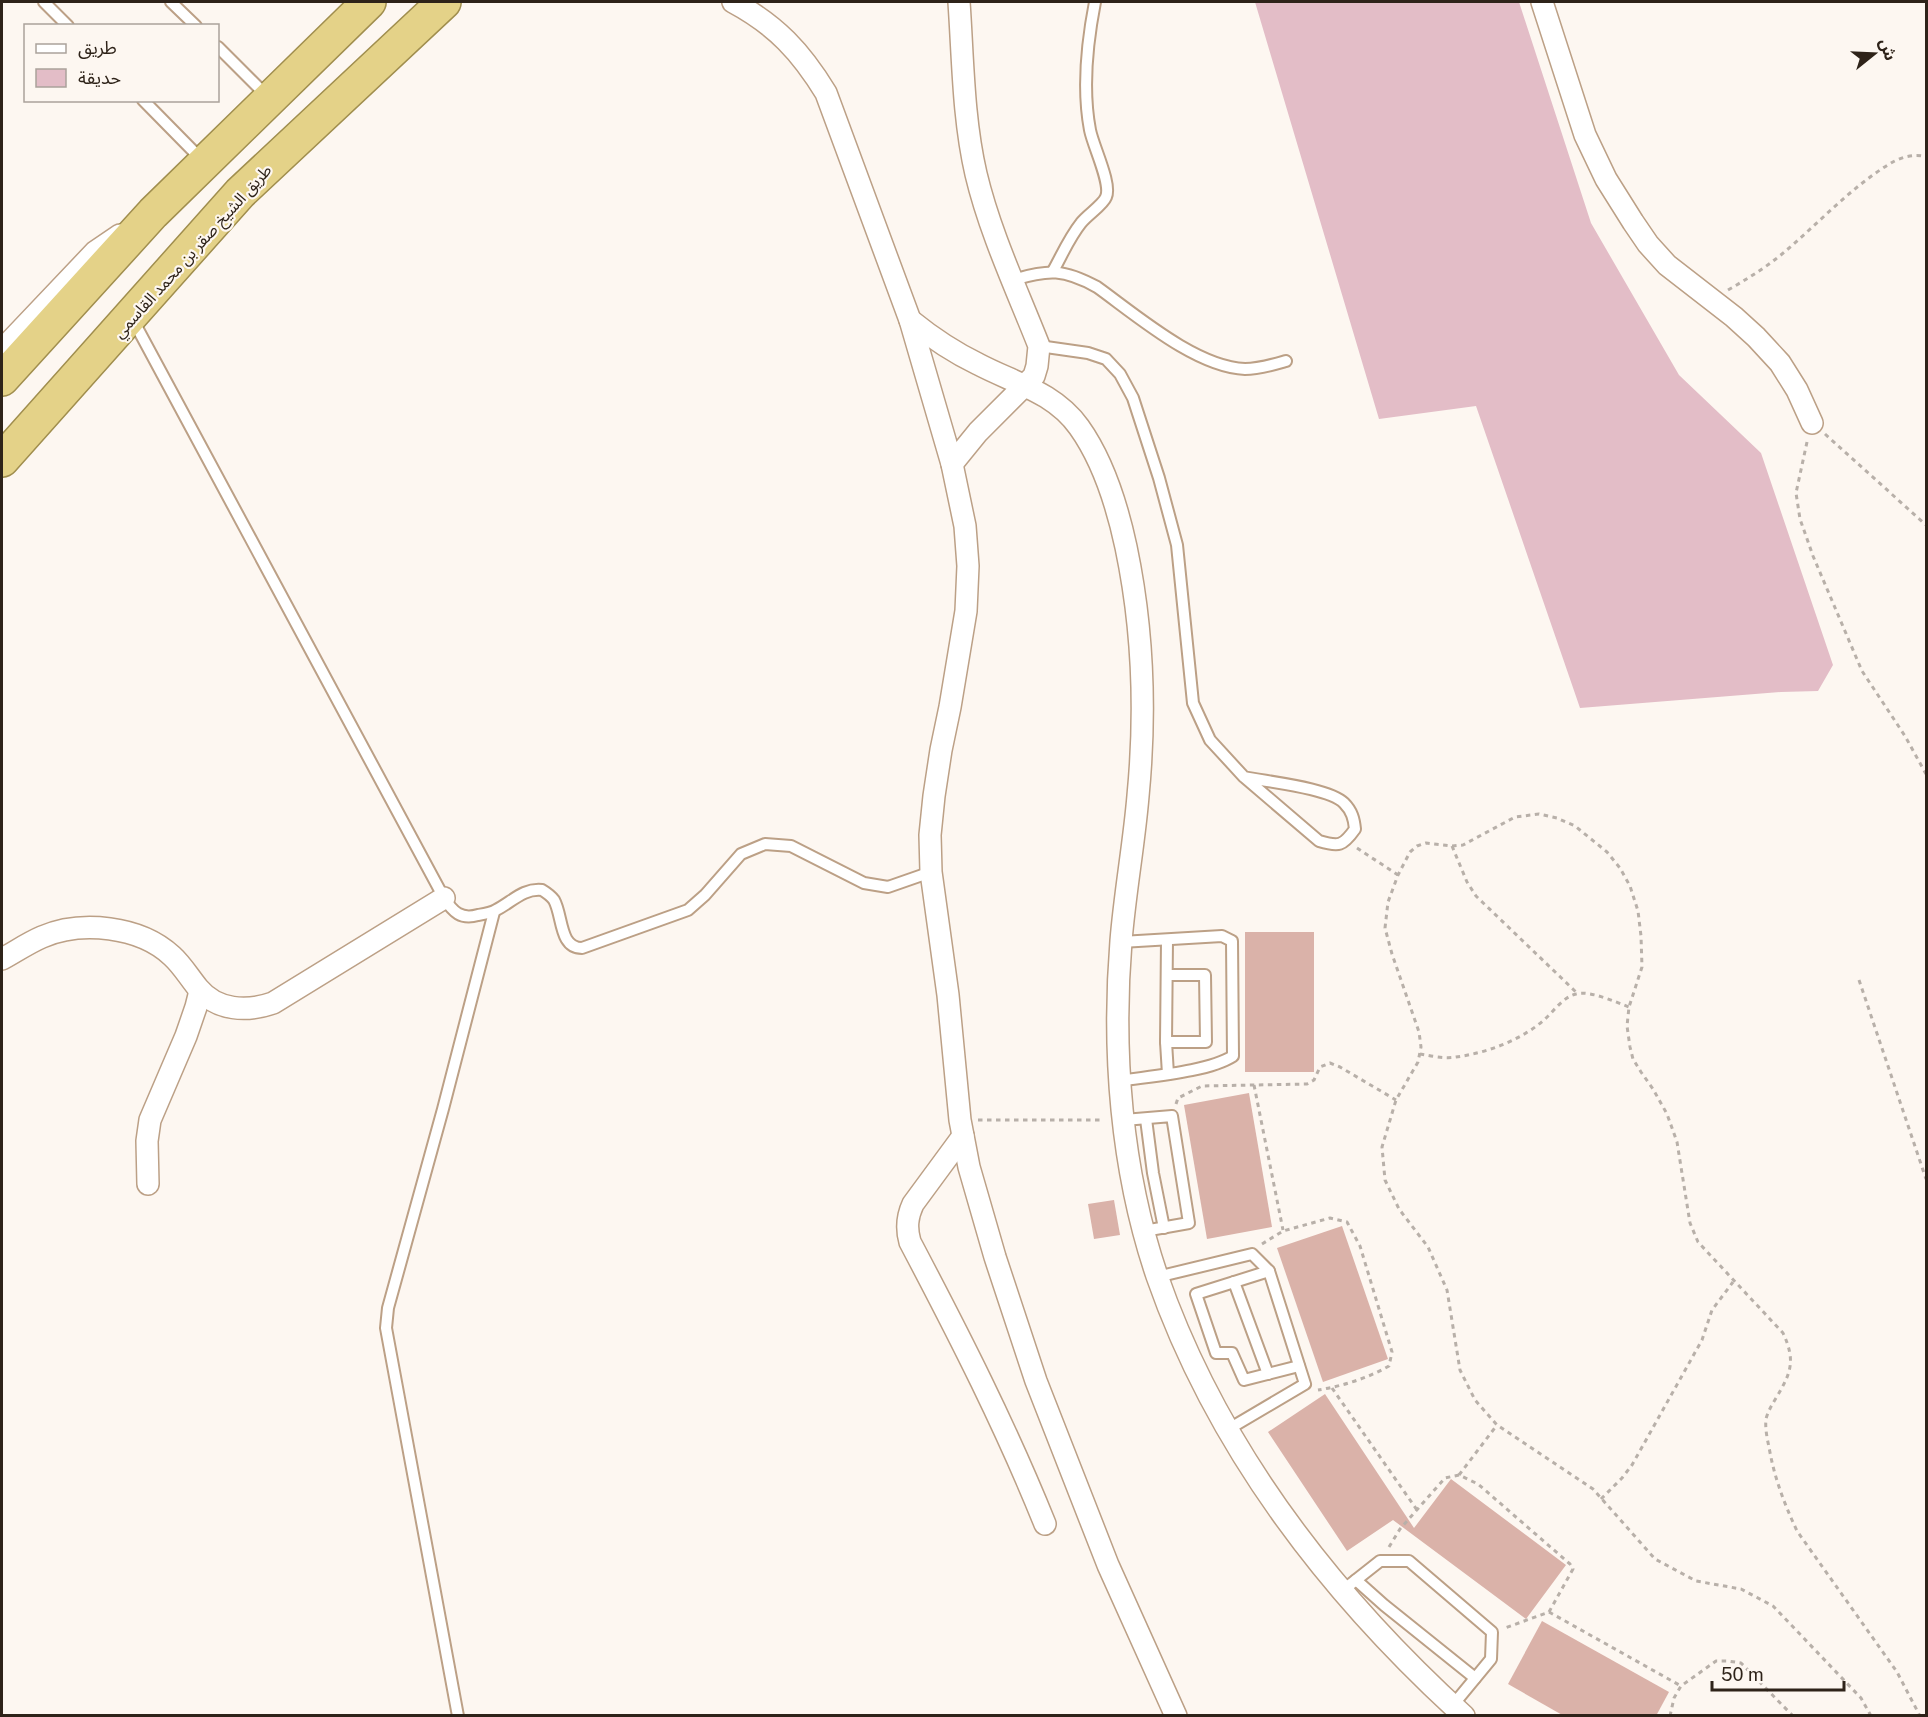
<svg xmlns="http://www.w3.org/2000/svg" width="1928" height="1717" viewBox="0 0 1928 1717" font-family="'Public Sans','Noto Sans Arabic',sans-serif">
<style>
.green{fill:#e3bdc7}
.building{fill:#dab2a9}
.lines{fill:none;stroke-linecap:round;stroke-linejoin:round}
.service-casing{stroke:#bca086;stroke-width:14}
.minor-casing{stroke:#bca086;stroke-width:24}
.trunk-casing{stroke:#a08e4e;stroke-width:36}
.path{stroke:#b8b0a9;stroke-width:3;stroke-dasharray:4.5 4.5;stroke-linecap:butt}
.service{stroke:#fff;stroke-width:10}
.minor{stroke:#fff;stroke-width:21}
.trunk{stroke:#e4d288;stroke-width:33}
.labels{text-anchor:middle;stroke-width:4.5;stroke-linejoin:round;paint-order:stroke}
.street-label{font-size:16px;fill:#2e2319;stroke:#fdf7f1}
</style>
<rect width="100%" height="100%" fill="#fdf7f1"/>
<polygon class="green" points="1255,2 1519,2 1591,223 1679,375 1761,453 1833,665 1818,691 1781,692 1580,708 1476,406 1379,419"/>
<g class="building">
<rect x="1245" y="932" width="69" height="140"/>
<polygon points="1249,1093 1272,1227 1207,1239 1184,1105"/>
<polygon points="1114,1200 1120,1235 1094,1239 1088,1204"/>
<polygon points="1342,1226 1388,1359 1323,1382 1277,1248"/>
<polygon points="1325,1394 1414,1528 1451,1479 1566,1565 1526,1619 1393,1520 1347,1551 1268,1432"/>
<polygon points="1542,1621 1669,1692 1656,1716 1564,1716 1508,1684"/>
</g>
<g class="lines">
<g class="service-casing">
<g id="service">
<polyline points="44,2 68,26"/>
<polyline points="171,2 196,26"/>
<polyline points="218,47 267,96"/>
<polyline points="143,100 202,160"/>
<path d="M1053,271C1062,255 1069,238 1081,223C1087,215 1103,205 1106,197C1112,184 1093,146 1090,130C1082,88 1087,43 1095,2"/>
<path d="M1013,280C1049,269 1064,269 1097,287C1136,315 1196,367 1245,369C1259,369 1272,365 1286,361"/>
<path d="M133,320L444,898C453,912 461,920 478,915C484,914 491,913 496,910C512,902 523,888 542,890C547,893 551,896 554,900C563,916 559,948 582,948L688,910L705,895L741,854L765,844L791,846L864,883L888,887L931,872"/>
<path d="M1039,346L1088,353L1106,359L1120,374L1133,398L1159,478L1177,545L1193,703L1210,740L1244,777L1319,841C1339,847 1343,846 1355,829C1354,819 1352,811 1344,803C1329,788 1268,782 1244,777"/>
<polyline points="1167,940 1166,1042 1168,1074"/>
<polyline points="1166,1042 1206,1042 1205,975 1167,975"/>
<path d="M1119,1081C1151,1076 1208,1072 1233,1056L1232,941L1222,936L1121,942"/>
<polyline points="1146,1119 1153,1173 1164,1228"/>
<polyline points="1124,1120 1172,1116 1189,1223 1144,1231"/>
<polyline points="1269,1271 1196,1294 1216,1353 1232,1353 1244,1380 1299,1366"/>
<polyline points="1157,1277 1252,1254 1269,1271 1305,1384 1227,1430"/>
<polyline points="1234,1282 1268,1374"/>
<polyline points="1356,1580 1384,1605 1475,1678"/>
<polyline points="1342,1591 1380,1561 1409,1561 1492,1632 1491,1659 1453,1705"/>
<polyline points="458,1716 386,1328 388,1308 443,1109 494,912"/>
</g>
</g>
<g class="minor-casing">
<g id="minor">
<path d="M733,2C776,25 801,52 826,93L910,320L952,464L965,526L968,566L966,611L950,707L941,750L934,796L930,835L931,872L948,995L960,1120L969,1167L995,1257L1036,1381L1108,1565L1176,1716"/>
<polyline points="1542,2 1585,135 1606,179 1633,222 1648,244 1667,265 1734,317 1756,337 1780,363 1797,390 1812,423"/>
<path d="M910,320C931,337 953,352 978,364C1014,383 1054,392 1079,427C1104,462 1117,505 1126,547C1143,628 1146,713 1138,796C1134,844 1125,892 1121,941C1112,1052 1121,1170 1157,1276C1217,1448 1330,1594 1464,1716"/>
<polyline points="2,350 95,252 120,235"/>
<path d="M952,464L978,432L1034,376L1037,366L1039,346C1017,290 990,233 976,174C963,118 963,59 959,2"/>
<path d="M2,959C15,952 28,943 42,937C81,920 140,926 172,956C182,965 189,977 198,988C217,1011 247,1012 273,1003L444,898"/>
<path d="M963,1136L913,1204C907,1217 906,1228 910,1242C959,1335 1006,1427 1045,1524"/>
<polyline points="148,1184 147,1141 150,1120 186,1036 196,1007 200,991"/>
</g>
</g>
<g class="trunk-casing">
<g id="trunk">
<polyline points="2,379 153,213 369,2"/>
<polyline points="2,460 240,193 444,2"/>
</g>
</g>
<g class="path">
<path d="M1728,290C1747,279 1765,268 1782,254C1818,224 1851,187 1891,163C1901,157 1916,153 1926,157"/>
<polyline points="1825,434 1926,525"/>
<polyline points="1807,442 1796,493 1800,519 1813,556 1862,671 1905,736 1926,774"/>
<polyline points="1452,846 1467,882 1476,896 1577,993"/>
<polyline points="1357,848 1398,875"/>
<polyline points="1859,980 1926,1179"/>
<path d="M1420,1054C1431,1056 1445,1059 1456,1057C1487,1053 1521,1040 1544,1020C1554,1011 1563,997 1576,994C1589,990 1616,1002 1629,1007"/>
<polyline points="1254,1085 1283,1230"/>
<polyline points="1176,1104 1178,1098 1202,1086 1307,1084 1314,1080 1320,1067 1330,1063 1340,1067 1396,1100"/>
<polyline points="978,1120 1104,1120"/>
<path d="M1262,1244L1283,1231L1330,1218L1347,1222L1360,1246L1392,1352L1389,1366C1368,1378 1343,1386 1318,1390"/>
<polyline points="1332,1388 1417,1510"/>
<polyline points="1459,1475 1497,1425"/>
<polyline points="1601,1499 1622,1478 1632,1465 1702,1340 1712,1310 1733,1282"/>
<polyline points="1389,1547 1400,1529 1445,1478 1459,1475 1478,1484 1570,1564 1573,1569 1549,1612 1505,1628"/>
<polyline points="1549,1612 1681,1686"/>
<polyline points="1670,1716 1674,1698 1681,1686 1716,1661 1728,1661 1741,1663 1793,1716"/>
<path d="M1871,1716L1861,1698L1773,1606L1741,1589L1696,1581L1655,1559L1593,1489L1497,1425L1475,1400L1460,1370L1447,1290L1428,1247L1399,1209L1385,1180L1382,1147L1396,1100L1418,1062L1421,1047L1419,1032L1392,954L1385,928L1388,902L1398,875L1410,852L1417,846L1426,843L1452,846L1463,845L1515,817L1539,814L1557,818L1575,826L1607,852L1620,868L1630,886L1638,911L1641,936L1642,967L1629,1007L1627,1026L1630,1047L1633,1059L1641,1072L1653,1089L1667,1114L1677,1142L1690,1223L1698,1242L1783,1333C1796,1361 1791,1373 1776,1398C1772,1405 1768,1411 1766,1419C1765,1428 1767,1438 1769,1447C1774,1477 1784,1503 1797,1531L1897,1672L1920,1716"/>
</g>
<use href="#service" class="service"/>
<use href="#minor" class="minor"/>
<use href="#trunk" class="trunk"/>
</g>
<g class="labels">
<g class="street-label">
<text transform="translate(192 251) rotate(-48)" y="6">طريق الشيخ صقر بن محمد القاسمي</text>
</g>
</g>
<rect width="1928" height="1717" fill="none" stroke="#2e2319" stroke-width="6"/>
<rect x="24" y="24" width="195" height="78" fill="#fdf7f1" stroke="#aaa29b" stroke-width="1.5"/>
<rect x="36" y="44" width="30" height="9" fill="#ffffff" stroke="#aaa29b" stroke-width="1.5"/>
<text x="78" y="54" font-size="18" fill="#2e2319">طريق</text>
<rect x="36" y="69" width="30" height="18" fill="#e3bdc7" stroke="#aaa29b" stroke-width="1.5"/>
<text x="78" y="84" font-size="18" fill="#2e2319">حديقة</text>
<g transform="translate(1874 54) rotate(72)" stroke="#fdf7f1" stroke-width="4.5" paint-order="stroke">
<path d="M0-4.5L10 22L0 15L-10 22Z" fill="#2e2319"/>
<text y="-9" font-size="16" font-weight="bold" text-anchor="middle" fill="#2e2319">ش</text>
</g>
<path d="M1712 1681v9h132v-9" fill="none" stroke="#2e2319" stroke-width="3"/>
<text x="1721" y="1681" font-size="18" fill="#2e2319" stroke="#fdf7f1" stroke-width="4.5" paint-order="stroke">50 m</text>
</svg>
